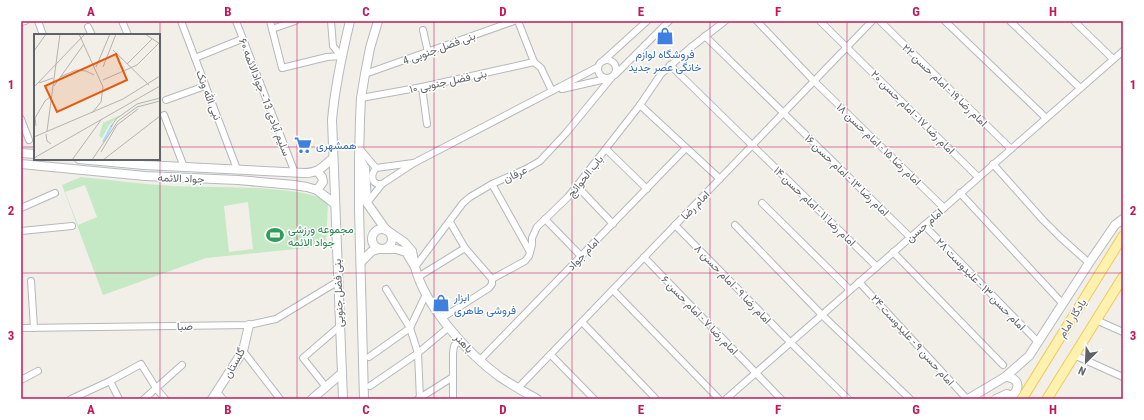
<svg xmlns="http://www.w3.org/2000/svg" width="1144" height="420" viewBox="0 0 1144 420" font-family="'Roboto Condensed',Vazirmatn,sans-serif">
<style>
.grass{fill:#c5e8c5;fill-rule:evenodd}
.lines{fill:none;stroke-linecap:round;stroke-linejoin:round}
.street-casing{stroke:#b5b8bc;stroke-width:8}
.secondary-casing{stroke:#b6babf;stroke-width:10}
.primary-casing{stroke:#f2c960;stroke-width:11}
.street{stroke:#fff;stroke-width:6}
.secondary{stroke:#fff;stroke-width:8}
.primary{stroke:#fff2af;stroke-width:9}
.grid{fill:none;stroke:#c2185b;stroke-width:1;stroke-opacity:0.55}
.labels{text-anchor:middle;stroke-width:3;stroke-linejoin:round;paint-order:stroke}
.street-label{font-size:11px;fill:#5f6368;stroke:#fff}
.shop-label{font-size:11px;fill:#366cbe;stroke:#fff;text-anchor:start}
.leisure-label{font-size:11px;fill:#27864d;stroke:#fff;text-anchor:start}
.inset-river{fill:none;stroke:#aadaff;stroke-width:2}
.inset-road{fill:none;stroke:#b3b3b1;stroke-width:1}
.view{fill:#e8590c;fill-opacity:0.15;stroke:#e8590c;stroke-width:2}
.inset-edge{fill:none;stroke:#5f6368;stroke-width:2}
.neatline{fill:none;stroke:#c2185b;stroke-width:1.5}
.grid-label{font-size:13px;text-anchor:middle;font-weight:bold;fill:#c2185b}
</style>
<rect width="100%" height="100%" fill="#f1efe8"/>
<path class="grass" d="M81,177C112,180 142,184 172,186C202,188 310,184 328,203L326,246L206,258L103,295L62,185ZM85,185L97,217L78,225L65,192ZM248,202L253,249L229,252L224,206Z"/>
<g class="lines">
<g class="street-casing">
<g id="street">
<polyline points="38,21 43,35"/>
<polyline points="122,21 128,35"/>
<polyline points="181,21 237,169"/>
<polyline points="236,21 295,173"/>
<polyline points="270,21 282,68 327,57 341,56"/>
<polyline points="331,21 333,46 341,56"/>
<polyline points="518,21 534,62 541,68 552,91"/>
<polyline points="757,21 814,81 944,208"/>
<polyline points="820,21 978,177"/>
<polyline points="880,21 1011,149"/>
<polyline points="945,21 1046,118"/>
<polyline points="1010,21 1080,88"/>
<polyline points="1074,21 1113,59"/>
<polyline points="21,22 25,21"/>
<polyline points="88,27 92,35"/>
<polyline points="272,29 295,21"/>
<polyline points="423,30 428,52"/>
<polyline points="705,36 910,237"/>
<polyline points="195,58 242,39"/>
<circle cx="607" cy="69" r="9"/>
<polyline points="603,61 647,21"/>
<polyline points="670,65 877,267"/>
<polyline points="365,74 514,21"/>
<polyline points="615,75 669,21"/>
<polyline points="422,87 427,124"/>
<polyline points="562,89 606,79"/>
<polyline points="361,98 422,87 534,62"/>
<polyline points="166,100 205,86"/>
<polyline points="640,105 720,179"/>
<polyline points="164,115 184,167"/>
<polyline points="21,119 29,140"/>
<polyline points="359,148 376,168 413,163"/>
<polyline points="606,149 647,189"/>
<polyline points="993,164 1043,220 1060,237 1089,263"/>
<path d="M376,168C370,175 371,185 382,184"/>
<polyline points="492,184 530,252"/>
<polyline points="577,186 613,224"/>
<polyline points="960,193 1063,304"/>
<polyline points="367,203 382,184 414,163 598,67"/>
<polyline points="762,203 850,290"/>
<polyline points="21,208 55,193"/>
<polyline points="545,219 581,256"/>
<polyline points="450,222 465,248 492,279"/>
<polyline points="675,225 790,342 848,399"/>
<polyline points="735,225 822,315 910,399"/>
<polyline points="924,225 1038,342"/>
<polyline points="21,231 72,226"/>
<polyline points="893,252 1003,365"/>
<polyline points="644,257 781,399"/>
<polyline points="415,267 463,203 470,197 492,184 526,169 540,161 566,133 612,77"/>
<polyline points="418,277 465,248"/>
<polyline points="31,281 34,328"/>
<polyline points="859,282 967,399"/>
<polyline points="386,289 410,328 418,353 420,399"/>
<polyline points="613,290 719,399"/>
<polyline points="442,318 489,288 492,284 492,279 525,261 529,256 532,245 532,238 537,227 568,197 640,105 661,74 690,48 725,21"/>
<polyline points="1096,320 1123,332"/>
<polyline points="582,322 656,399"/>
<polyline points="21,328 249,325 276,319 337,282"/>
<polyline points="410,328 426,294"/>
<polyline points="243,351 280,399"/>
<polyline points="551,355 594,399"/>
<polyline points="1074,355 1123,377"/>
<polyline points="369,357 410,328"/>
<polyline points="480,360 686,148"/>
<polyline points="21,380 38,371"/>
<polyline points="110,381 119,399"/>
<polyline points="370,386 418,353 449,327"/>
<polyline points="326,387 303,358 340,326"/>
<polyline points="518,388 872,21"/>
<polyline points="217,392 223,399"/>
<polyline points="71,399 110,381 141,364 156,388 165,399"/>
<polyline points="144,399 182,365"/>
<polyline points="418,399 453,377"/>
<polyline points="453,399 453,353 454,346 459,339"/>
<polyline points="726,399 1123,51"/>
</g>
</g>
<g class="secondary-casing">
<g id="secondary">
<polyline points="21,153 35,154"/>
<polyline points="359,158 365,168 367,203 386,230"/>
<path d="M79,159L144,165L304,173C319,173 322,167 333,158"/>
<polyline points="21,164 145,176 238,180 294,185 307,187 317,190 335,204"/>
<polyline points="317,190 323,182 322,177 317,171"/>
<circle cx="382" cy="239" r="10"/>
<polyline points="384,249 396,249 406,252 415,267 412,251 404,242 388,231"/>
<polyline points="361,262 372,251 379,249"/>
<path d="M415,267C425,306 467,353 500,377C512,385 524,392 537,399"/>
<path d="M1005,377C1018,377 1022,388 1011,396"/>
<polyline points="212,399 243,351 249,325"/>
<polyline points="312,399 342,373"/>
<path d="M343,399L332,120C335,86 342,54 350,21"/>
<polyline points="364,399 359,209 359,158 360,120 361,98 365,74 370,48 378,21"/>
<polyline points="968,399 1005,377 1029,356 1089,263 1115,225 1123,219"/>
<polyline points="996,399 1007,394 1011,396 1014,399"/>
</g>
</g>
<g class="primary-casing">
<g id="primary">
<polyline points="1022,399 1123,236"/>
<polyline points="1047,399 1123,277"/>
</g>
</g>
<use href="#street" class="street"/>
<use href="#secondary" class="secondary"/>
<use href="#primary" class="primary"/>
</g>
<path class="grid" d="M160,21V399M297,21V399M434,21V399M572,21V399M710,21V399M847,21V399M984,21V399M21,147H35M159,147H1123M21,273H1123"/>
<defs>
<g id="shop-bare" transform="scale(1.38)"><path d="M-5-2.5h2.3a2.7 3.5 0 0 1 5.4 0H5L5.5 6h-11ZM-1.5-2.5h3a1.5 2.3 0 0 0-3 0Z" fill="#3f7fe0" stroke="#fff" stroke-width="2.5" paint-order="stroke"/></g>
<g id="supermarket-bare" transform="scale(1.38)"><path d="M-6-5.5h2.5l.6 2H6L4.5 2H-2.5L-4.4-4H-6ZM-1.5 3.2a1.3 1.3 0 1 0 .1 0ZM3 3.2a1.3 1.3 0 1 0 .1 0Z" fill="#3f7fe0" stroke="#fff" stroke-width="2.5" paint-order="stroke"/></g>
<g id="stadium-bare" transform="scale(1.38)"><path d="M0-5a6.5 5 0 1 0 0 10a6.5 5 0 1 0 0-10ZM-3.5-1.8h7v3.6h-7Z" fill="#2e9e5b" stroke="#fff" stroke-width="2.5" paint-order="stroke"/></g>
</defs>
<g fill-rule="evenodd">
<use href="#shop-bare" x="665" y="36"/>
<use href="#supermarket-bare" x="303" y="145"/>
<use href="#stadium-bare" x="275" y="235"/>
<use href="#shop-bare" x="441" y="303"/>
</g>
<g class="labels">
<g class="street-label">
<text transform="translate(439 48) rotate(-20)" y="4">بنی فضل جنوبی 4</text>
<text transform="translate(448 81) rotate(-12)" y="4">بنی فضل جنوبی ۱۰</text>
<text transform="translate(945 85) rotate(44)" y="4">امام رضا ۱۹ - امام حسن ۲۲</text>
<text transform="translate(209 95) rotate(69)" y="4">نبی الله ونک</text>
<text transform="translate(265 97) rotate(69)" y="4">سلیم آبادی 13 - جوادالائمه ۶۰</text>
<text transform="translate(913 112) rotate(45)" y="4">امام رضا ۱۷ - امام حسن ۲۰</text>
<text transform="translate(879 144) rotate(44)" y="4">امام رضا ۱۵ - امام حسن ۱۸</text>
<text transform="translate(515 174) rotate(-25)" y="4">عرفان</text>
<text transform="translate(847 175) rotate(44)" y="4">امام رضا ۱۳ - امام حسن ۱۶</text>
<text transform="translate(585 176) rotate(-51)" y="4">باب الحوائج</text>
<text transform="translate(181 178) rotate(2)" y="4">جواد الائمه</text>
<text transform="translate(695 205) rotate(-46)" y="4">امام رضا</text>
<text transform="translate(815 206) rotate(44)" y="4">امام رضا ۱۱ - امام حسن ۱۴</text>
<text transform="translate(924 225) rotate(-41)" y="4">امام حسن</text>
<text transform="translate(583 254) rotate(-46)" y="4">امام جواد</text>
<text transform="translate(733 284) rotate(46)" y="4">امام رضا ۹ - امام حسن ۸</text>
<text transform="translate(981 284) rotate(46)" y="4">امام حسن ۱۳ - علیدوست ۲۸</text>
<text transform="translate(338 293) rotate(-92)" y="4">بنی فضل جنوبی</text>
<text transform="translate(700 315) rotate(46)" y="4">امام رضا ۷ - امام حسن ۶</text>
<text transform="translate(1072 318) rotate(-58)" y="4">یادگار امام</text>
<text transform="translate(185 326) rotate(-1)" y="4">صبا</text>
<text transform="translate(913 340) rotate(48)" y="4">امام حسن ۹ - علیدوست ۲۴</text>
<text transform="translate(464 343) rotate(47)" y="4">باهنر</text>
<text transform="translate(234 363) rotate(-61)" y="4">گلستان</text>
</g>
<g class="shop-label">
<text x="665" y="58" text-anchor="middle">فروشگاه لوازم<tspan x="665" dy="13">خانگی عصر جدید</tspan></text>
<text x="316" y="149">همشهری</text>
<text x="454" y="301">ابزار<tspan x="454" dy="13">فروشی طاهری</tspan></text>
</g>
<g class="leisure-label">
<text x="288" y="233">مجموعه ورزشی<tspan x="288" dy="13">جواد الائمه</tspan></text>
</g>
</g>
<g transform="translate(34 34)">
<rect width="126" height="126" fill="#f1efe8"/>
<path d="M86,81L75,91L68,104L65,102L69,89Z" fill="#c5e8c5"/>
<path class="inset-river" d="M69,108L78,91"/>
<path class="inset-road" d="M45,0L69,53L67,68L58,79M111,0L126,10M79,16L115,51M0,17L12,0M93,30L118,5M62,33L76,0M69,33L82,0M26,43L42,36L52,37L60,41M69,46L103,31L125,9M5,49L19,44M20,52L50,10M0,53L51,0M2,92L1,84L11,67L16,63M77,93L82,85L103,70L126,64M13,97L26,0M12,100L13,107L17,110M0,103L89,65L126,42M67,118L83,91L104,75M0,124L126,52M38,126L67,86M58,126L84,87L103,73L126,67M69,126L126,82"/>
<path class="view" d="M82,20L93,46L23,78L11,52Z"/>
<rect width="126" height="126" class="inset-edge"/>
</g>
<rect width="1144" height="420" fill="none" stroke="#ffffff" stroke-width="44"/>
<g transform="translate(1086 362) rotate(204)" stroke="#ffffff" stroke-width="3" paint-order="stroke">
<path d="M0-3L7 15L0 10L-7 15Z" fill="#5f6368"/>
<text y="-6" font-size="11" font-weight="bold" text-anchor="middle" fill="#5f6368">N</text>
</g>
<rect x="22" y="22" width="1100" height="376" class="neatline"/>
<g class="grid-label">
<text x="91" y="16">A</text>
<text x="228" y="16">B</text>
<text x="366" y="16">C</text>
<text x="503" y="16">D</text>
<text x="641" y="16">E</text>
<text x="778" y="16">F</text>
<text x="916" y="16">G</text>
<text x="1053" y="16">H</text>
<text x="11" y="89">1</text>
<text x="1133" y="89">1</text>
<text x="11" y="215">2</text>
<text x="1133" y="215">2</text>
<text x="11" y="340">3</text>
<text x="1133" y="340">3</text>
<text x="91" y="414">A</text>
<text x="228" y="414">B</text>
<text x="366" y="414">C</text>
<text x="503" y="414">D</text>
<text x="641" y="414">E</text>
<text x="778" y="414">F</text>
<text x="916" y="414">G</text>
<text x="1053" y="414">H</text>
</g>
</svg>
